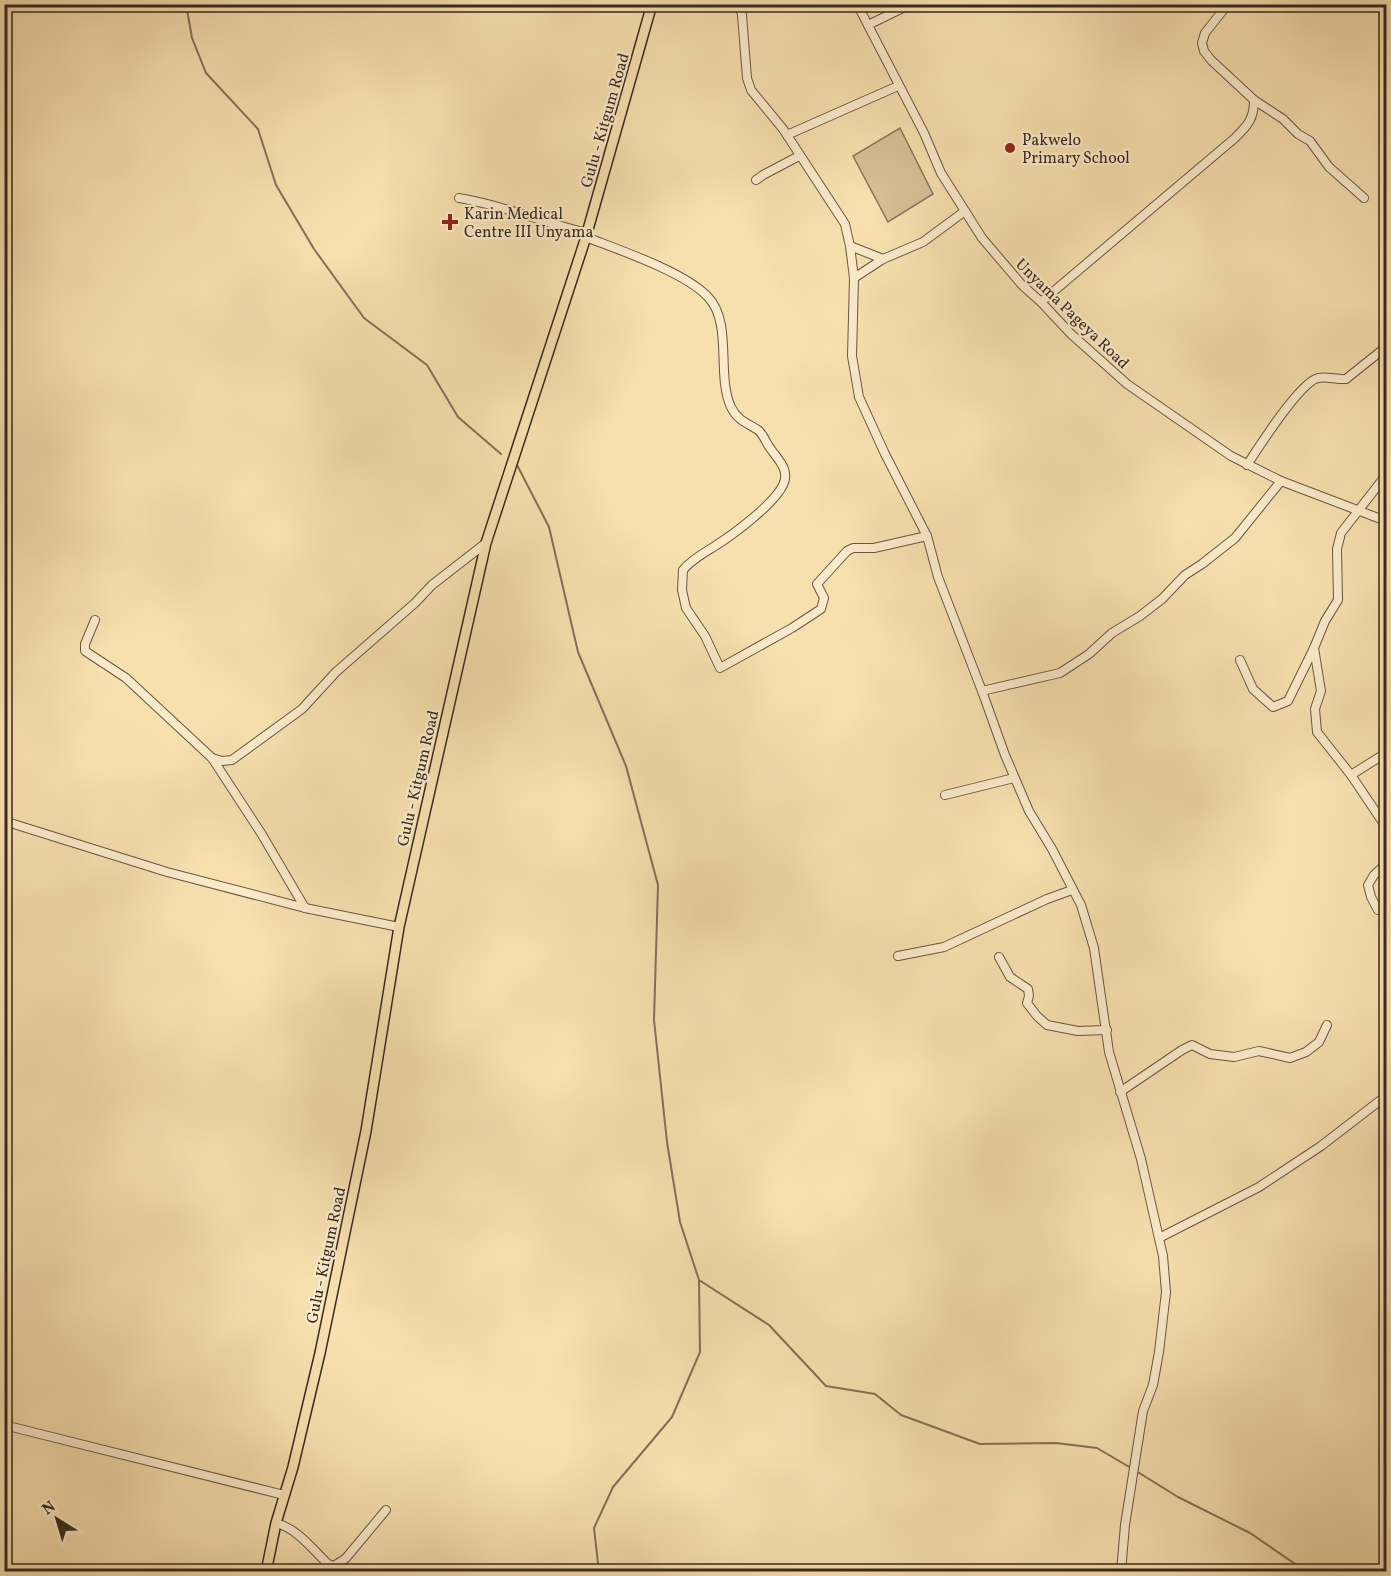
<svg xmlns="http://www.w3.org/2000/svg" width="1391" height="1576" viewBox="0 0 1391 1576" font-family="Vollkorn,serif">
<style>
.green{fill:#d6c096;stroke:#86755a;stroke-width:1.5}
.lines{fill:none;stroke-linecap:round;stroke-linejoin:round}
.stream{stroke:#837157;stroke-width:2}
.minor-casing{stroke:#675743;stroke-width:10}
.major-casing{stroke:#372a1f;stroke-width:12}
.minor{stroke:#faeaca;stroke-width:8}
.major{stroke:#f7dfae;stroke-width:9}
.poi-dot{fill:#8f2418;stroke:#faeaca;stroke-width:2}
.labels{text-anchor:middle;stroke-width:4.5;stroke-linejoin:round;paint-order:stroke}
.street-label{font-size:16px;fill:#372a1f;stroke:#faeaca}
.poi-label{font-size:16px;fill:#372a1f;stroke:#faeaca;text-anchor:start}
</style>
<rect width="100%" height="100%" fill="#f7dfae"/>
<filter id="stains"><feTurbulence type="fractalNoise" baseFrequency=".00333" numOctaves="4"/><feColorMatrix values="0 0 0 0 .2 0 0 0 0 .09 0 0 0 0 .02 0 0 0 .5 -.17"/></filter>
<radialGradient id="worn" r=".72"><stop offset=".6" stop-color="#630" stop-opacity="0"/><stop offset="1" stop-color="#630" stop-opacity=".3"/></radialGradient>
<polygon class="green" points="900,128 933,194 888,222 853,156"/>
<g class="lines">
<g class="stream">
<polyline points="186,4 192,38 206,73 258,129 276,185 314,249 364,318 427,365 458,417 501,454"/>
<polyline points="516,463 549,527 578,652 626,766 658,885 654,1020 667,1142 680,1222 699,1280 769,1325 826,1386 875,1394 901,1415 980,1444 1056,1443 1097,1448 1131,1468"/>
<polyline points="1136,1471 1178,1497 1250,1533 1307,1572"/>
<polyline points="599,1572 594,1528 613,1487 672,1417 700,1352 699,1280"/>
</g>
<g class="minor-casing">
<g id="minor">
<polyline points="739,4 742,15 747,78 751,90 783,129 845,224 850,246 854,278 852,356 859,397 885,454 927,536 938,577 982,691 1005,755 1029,811 1052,849 1081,905 1094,948 1109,1052 1141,1159 1163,1256 1166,1292 1159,1352 1153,1385 1143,1411 1125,1525 1121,1572"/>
<polyline points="857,4 924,133 941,173 982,238 1022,285 1041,302 1071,334 1127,384 1231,456 1281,481 1386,521"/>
<polyline points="1228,4 1205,33 1202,43 1204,51 1211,60 1254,100 1283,119 1298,134 1310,141 1329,167 1364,198"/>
<polyline points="868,25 911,4"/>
<polyline points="787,135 898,86"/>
<polyline points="756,180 763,175 799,156"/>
<path d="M459,198C503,205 544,223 587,233"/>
<path d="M586,237C619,250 685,272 708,297C733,323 716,375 731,407C737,420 747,423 758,430C763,434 765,440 768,445C776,458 791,469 783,485C774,504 734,534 715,546C704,553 692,559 683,570L682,590L686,608L705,636L720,668L792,628L821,609L824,598L817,584L847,551L853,548H874L927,536"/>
<polyline points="850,246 883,259"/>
<polyline points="854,278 883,259 923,242 965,211"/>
<path d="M1041,302L1235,138C1248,125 1254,119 1254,100"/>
<path d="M1247,465C1259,447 1299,383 1318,378C1327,376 1337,380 1346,379L1386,347"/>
<polyline points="1386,475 1341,533 1337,549 1338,600 1325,621 1314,648 1321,691 1315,709 1317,732 1351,775 1386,827"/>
<polyline points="95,620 85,644 85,651 126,678 212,758 261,833 305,908"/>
<polyline points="1240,660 1253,689 1273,707 1288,701 1314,648"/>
<polyline points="982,691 1060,673 1089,654 1112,633 1140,616 1162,599 1185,575 1202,564 1235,538 1281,481"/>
<polyline points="212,758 222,761 232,760 302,709 336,672 415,603 432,585 486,543"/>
<polyline points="1351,775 1386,753"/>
<polyline points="945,795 1014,778"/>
<polyline points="4,821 167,872 305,908 399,927"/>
<polyline points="1378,910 1371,897 1368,885 1374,875 1386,864"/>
<polyline points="898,956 944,947 1047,899 1072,890"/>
<polyline points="999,957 1010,977 1028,989 1029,996 1027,1003 1037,1016 1047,1025 1078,1031 1107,1030"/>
<polyline points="1120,1092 1182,1050 1192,1045 1210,1054 1234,1057 1259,1051 1290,1058 1306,1052 1319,1042 1327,1025"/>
<polyline points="1159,1238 1259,1187 1321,1146 1386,1096"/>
<polyline points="4,1425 284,1495"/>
<path d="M276,1523C298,1529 312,1549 328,1564L334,1566L346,1558L386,1510"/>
</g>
</g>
<g class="major-casing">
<polyline id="major" points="266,1572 276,1523 293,1467 320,1353 366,1131 399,927 486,543 585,240 652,4"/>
</g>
<use href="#minor" class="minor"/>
<use href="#major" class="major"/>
</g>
<g class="poi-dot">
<circle cx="1010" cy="148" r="6"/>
<path d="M447 213h6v6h6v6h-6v6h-6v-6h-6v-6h6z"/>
</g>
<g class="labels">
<g class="street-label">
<text transform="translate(604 120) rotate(-74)" y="6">Gulu - Kitgum Road</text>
<text transform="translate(1073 313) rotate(44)" y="6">Unyama Pageya Road</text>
<text transform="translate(417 778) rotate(-77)" y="6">Gulu - Kitgum Road</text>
<text transform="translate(325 1255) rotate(-78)" y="6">Gulu - Kitgum Road</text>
</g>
<g class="poi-label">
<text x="1022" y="145">Pakwelo<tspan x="1022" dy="18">Primary School</tspan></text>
<text x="464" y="219">Karin Medical<tspan x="464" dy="18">Centre III Unyama</tspan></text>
</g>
</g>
<rect width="1391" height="1576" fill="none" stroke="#f7dfae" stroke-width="24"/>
<rect x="6" y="6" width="1379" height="1564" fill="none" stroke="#372a1f" stroke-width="3"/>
<rect x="12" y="12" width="1367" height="1552" fill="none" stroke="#372a1f" stroke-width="1.5"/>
<g transform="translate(57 1519) rotate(323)" stroke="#faeaca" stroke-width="4.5" paint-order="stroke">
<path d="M0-4.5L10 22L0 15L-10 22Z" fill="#372a1f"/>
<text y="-9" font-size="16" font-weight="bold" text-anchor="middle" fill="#372a1f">N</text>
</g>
<rect width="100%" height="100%" filter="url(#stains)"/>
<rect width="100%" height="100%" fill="url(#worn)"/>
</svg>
